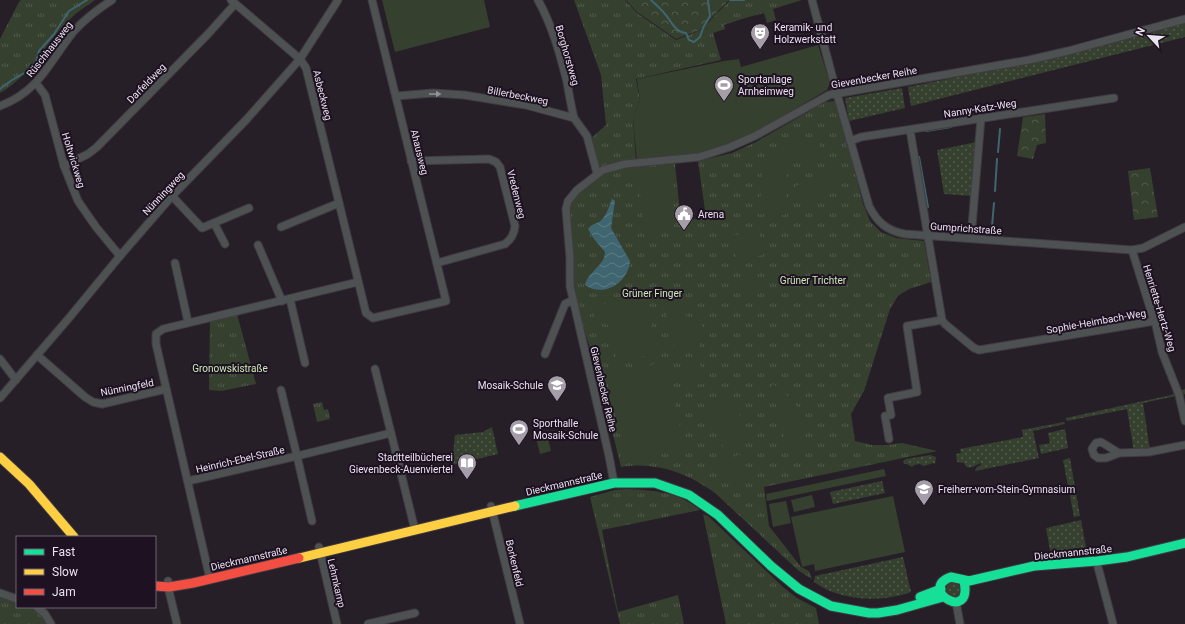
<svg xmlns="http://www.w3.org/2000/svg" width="1185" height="624" viewBox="0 0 1185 624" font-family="Roboto,sans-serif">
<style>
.grass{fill:url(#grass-dots)}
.forest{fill:url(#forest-crowns)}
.park{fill:url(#park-tufts)}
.pitch{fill:#36402f}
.water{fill:url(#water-waves)}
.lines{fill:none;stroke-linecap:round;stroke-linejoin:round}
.stream{stroke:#3f6670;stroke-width:2}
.street-casing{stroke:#413b43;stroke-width:9}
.fast-casing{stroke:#413b43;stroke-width:11}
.slow-casing{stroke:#413b43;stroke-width:11}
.jam-casing{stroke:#413b43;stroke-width:11}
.street{stroke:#4e5151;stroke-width:7}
.fast{stroke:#16e098;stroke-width:9}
.slow{stroke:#ffcf43;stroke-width:9}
.jam{stroke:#f24e42;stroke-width:9}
.oneway{fill:#949298}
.labels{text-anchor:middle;stroke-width:4;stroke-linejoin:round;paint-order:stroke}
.poi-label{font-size:10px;fill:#eae2ee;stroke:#1d1122;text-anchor:start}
.street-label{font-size:10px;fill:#eae2ee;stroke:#1d1122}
.park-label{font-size:10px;fill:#caebb4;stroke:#1d1122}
</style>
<defs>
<pattern id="grass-dots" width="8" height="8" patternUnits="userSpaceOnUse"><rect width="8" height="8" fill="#36402f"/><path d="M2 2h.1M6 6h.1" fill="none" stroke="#535b4d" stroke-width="1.8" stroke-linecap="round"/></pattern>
<pattern id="forest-crowns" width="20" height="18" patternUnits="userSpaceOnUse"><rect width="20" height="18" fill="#36402f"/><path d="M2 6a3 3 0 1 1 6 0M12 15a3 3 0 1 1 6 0" fill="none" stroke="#535b4d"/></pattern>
<pattern id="park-tufts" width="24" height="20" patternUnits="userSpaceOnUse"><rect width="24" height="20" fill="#36402f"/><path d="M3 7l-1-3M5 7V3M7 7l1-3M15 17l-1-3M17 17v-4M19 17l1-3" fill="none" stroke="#535b4d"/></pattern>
<pattern id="water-waves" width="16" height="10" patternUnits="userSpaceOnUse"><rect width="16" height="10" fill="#3f6670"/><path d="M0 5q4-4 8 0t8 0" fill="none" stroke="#5b7c85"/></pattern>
</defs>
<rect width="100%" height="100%" fill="#261f28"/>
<g class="grass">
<polygon points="1185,19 1185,37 911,106 908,87 1017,65"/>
<polygon points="902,88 905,108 849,121 845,98"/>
<polygon points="977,142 973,196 944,194 937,150"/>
<polygon points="1185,389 1185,394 1143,403 1150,450 1134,452 1127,409 1067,421 1066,418 1171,395"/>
<path d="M1064,422L1065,424L1033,431L1039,458L975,471L976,468L981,465V463C975,465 967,472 964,463L957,462L956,454L961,453L960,449L1023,437L1022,430Z"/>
<polygon points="492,427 498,454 452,465 455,435 483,432"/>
<polygon points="1065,429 1068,448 1041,454 1039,445 1050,443 1048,433"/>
<polygon points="930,455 936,457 935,464 933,463 924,466 920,464 914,465 912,467 907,464 904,464 903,461 906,459"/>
<polygon points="1070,458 1080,516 1074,517 1063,460"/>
<polygon points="882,481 885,493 833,504 830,492"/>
<polygon points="1081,520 1087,553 1051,556 1046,528"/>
<path d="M903,557L911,592C886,601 855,601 830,591C825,589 819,585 814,582L815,576Z"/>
<path d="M952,581C959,581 961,585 962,591C959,596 956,599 950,597L945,591L947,585Z"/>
</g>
<g class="forest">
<polygon points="626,0 729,0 700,30 676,39 637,12"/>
<polygon points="1045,114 1046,143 1037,145 1033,159 1017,156 1023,117"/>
<polygon points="1150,168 1158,217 1134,220 1128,171"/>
</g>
<g class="park">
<path d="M21,0H95C87,6 78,11 70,19C46,43 30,76 0,93V39L19,2Z"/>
<polygon points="574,0 625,0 637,13 676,40 701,30 730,0 802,0 773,9 776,20 767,23 764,13 745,18 724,25 725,29 713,33 721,60 636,79 640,100 633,118 636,162 595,171 589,140 606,125 601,75"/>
<path d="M835,101L844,124L863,204L870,221L881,232L896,238L924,241L931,282L909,289L898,296L890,309L864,391L851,414L855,441L872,445H887L902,443L937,451L764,487L769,526L801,567L809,571L812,579L799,571L715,493C688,473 655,461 621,467L595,362L574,300L568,210L572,198L596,176L620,169L667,163L675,164L681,222L706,217L698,161L732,153L756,142L825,102Z"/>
<polygon points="237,314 256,384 221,391 209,390 210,320"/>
<polygon points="322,402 324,410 328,409 330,419 317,422 313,404"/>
<path d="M626,489C653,490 679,492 700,510L602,530L618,612L678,595L684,624H620L590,497L615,490Z"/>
<polygon points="703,514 708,516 783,587 797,598 816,608 819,624 726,624"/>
<path d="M0,596L17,602V607C35,607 38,608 47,624H0Z"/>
</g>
<g class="pitch">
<polygon points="382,0 484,0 490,27 395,52"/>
<polygon points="818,45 830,83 827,90 754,133 730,143 699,153 637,162 633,118 640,100 637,79 724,61 739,59 741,67"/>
<polygon points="780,141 820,143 819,164 779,162"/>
<polygon points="762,163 787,164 785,215 760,214"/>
<polygon points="667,167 674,229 645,233 637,170"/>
<polygon points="834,170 842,189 803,204 796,186"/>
<polygon points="975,228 988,229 987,235 975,234"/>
<polygon points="759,232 763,255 736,259 733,235"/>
<polygon points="745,273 759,277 755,291 741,287"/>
<polygon points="644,295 658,353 617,362 609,326 595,318 594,313 584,316 582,309"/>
<path d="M674,300L681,301L683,311L688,318L693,320L698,323L700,322C709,336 698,338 699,349L676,353L664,302Z"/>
<polygon points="699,358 704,383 688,387 682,362"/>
<polygon points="665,362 685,449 626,462 606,375"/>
<polygon points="771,384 780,388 801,411 804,425 803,443 797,453 784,437"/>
<polygon points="730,393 750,440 725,451 704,404"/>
<polygon points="546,431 551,451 540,454 535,434"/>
<polygon points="739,454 752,475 731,487 719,466"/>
<polygon points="884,469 886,476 767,501 766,494"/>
<polygon points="812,495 815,507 794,512 791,500"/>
<polygon points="893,496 905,552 815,571 814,564 802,567 791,517"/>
<polygon points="786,501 791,523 773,527 769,504"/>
</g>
<path class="water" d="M612,199L614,200L615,201L611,228L630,261C628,283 604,298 585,285C588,272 605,265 605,252L594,239L588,229C591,225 595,224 599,222C606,217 609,207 612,199Z"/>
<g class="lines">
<g class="stream">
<path d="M651,0C656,5 661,9 665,14C672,22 675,32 686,33L689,40L694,42L700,37L703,28L710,16L708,0"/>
<polyline points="730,0 744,0"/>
<polyline points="0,89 12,80 26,72 36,62 39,51 54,34 69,11 87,0"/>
<polyline points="926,131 951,127"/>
<polyline points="998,152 1000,129"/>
<polyline points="919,157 928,207"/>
<polyline points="995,191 997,159"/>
<polyline points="929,232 966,235"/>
<polyline points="991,238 994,203"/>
</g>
<g class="street-casing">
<g id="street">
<polyline points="231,0 300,59 306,68 366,313 373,318 446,301 372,0"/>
<path d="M538,0C552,25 560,54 567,82C569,94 571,106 574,118"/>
<path d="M812,0L837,94L869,206C877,222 887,231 905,234L1132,250L1143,248L1185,227"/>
<polyline points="36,83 45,95 64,166 78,201 96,227 120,256"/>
<polyline points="396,96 433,93 464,95 526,105 574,118 587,136 597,173"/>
<path d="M0,106C40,91 49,62 74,31C85,19 98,9 112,0"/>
<polyline points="910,130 942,320 945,324 974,348 979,350 1155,321"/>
<polyline points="850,141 861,137 1114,98"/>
<path d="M411,161L489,159L496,162L500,167L515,226C514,235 511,239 505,244L437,263"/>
<polyline points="64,166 88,154 97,147 208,34 235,4"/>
<polyline points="172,196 202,228 249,208"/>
<polyline points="214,223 225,244"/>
<polyline points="281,227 339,203"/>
<polyline points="971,238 981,118"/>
<polyline points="258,245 282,301"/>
<polyline points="1132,250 1151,311 1155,321 1162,352 1179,395 1185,421"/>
<polyline points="175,263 188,322"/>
<polyline points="290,299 305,363"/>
<polyline points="545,354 565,304 573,300"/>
<polyline points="37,355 85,397 93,402 102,404 166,389"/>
<polyline points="0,359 16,380"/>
<polyline points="375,369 391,433"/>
<polyline points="0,398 69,318 120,256 172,196 246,120 300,59 338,0"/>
<polyline points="889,439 885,416 891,415 888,398 917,392 907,326 942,320"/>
<polyline points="1119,453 1101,442 1096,443 1092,449 1094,455 1098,458 1106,458 1119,453 1149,452 1185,445"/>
<polyline points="188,481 297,456 281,390"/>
<polyline points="614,483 609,456 570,286 570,258 566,209 568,201 577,190 603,170 625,164 699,157 730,147 755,136 829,95 1029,60 1068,51 1185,19"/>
<polyline points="491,506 520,624"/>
<polyline points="312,521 297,456 391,433 415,530"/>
<polyline points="319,547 337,624"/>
<polyline points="1098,567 1113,624"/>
<polyline points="210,579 156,344 156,334 163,329 358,282"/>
<polyline points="168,581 169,591 177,624"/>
<polyline points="0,593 17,599"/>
<polyline points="956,602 960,624"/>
<polyline points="37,607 45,614 51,624"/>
<polyline points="368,624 415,613"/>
</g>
</g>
<g class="fast-casing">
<g id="fast">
<polyline points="515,506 614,483 655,483 689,495 718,515 771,566 799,589 831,606 869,613 878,613 897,610 943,597"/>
<path d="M964,581C973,624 917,589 951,577L969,581L1034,566L1097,561L1127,557L1185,543"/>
<polyline points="920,597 941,589"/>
</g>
</g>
<g class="slow-casing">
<g id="slow">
<polyline points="0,457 29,484 74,537"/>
<polyline points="299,558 515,506"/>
</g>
</g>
<g class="jam-casing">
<polyline id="jam" points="155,586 169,587 193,583 299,558"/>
</g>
<use href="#street" class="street"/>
<use href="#fast" class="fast"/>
<use href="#slow" class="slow"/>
<use href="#jam" class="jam"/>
</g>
<defs><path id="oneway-solid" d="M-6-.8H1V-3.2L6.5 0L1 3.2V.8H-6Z"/></defs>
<use class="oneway" href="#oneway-solid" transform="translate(435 94)"/>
<defs>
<g id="theatre-pin" transform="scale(1)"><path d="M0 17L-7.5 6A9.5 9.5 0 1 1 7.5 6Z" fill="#a59ea9" stroke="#1d1122"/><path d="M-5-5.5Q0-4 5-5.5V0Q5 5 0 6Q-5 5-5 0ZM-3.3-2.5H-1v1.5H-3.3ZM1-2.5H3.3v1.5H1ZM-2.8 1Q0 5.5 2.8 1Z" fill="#fff"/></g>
<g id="stadium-pin" transform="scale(1)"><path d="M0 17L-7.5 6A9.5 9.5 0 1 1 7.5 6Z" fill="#a59ea9" stroke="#1d1122"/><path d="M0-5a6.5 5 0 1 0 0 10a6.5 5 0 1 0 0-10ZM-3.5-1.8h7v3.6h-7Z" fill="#fff"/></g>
<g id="civic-pin" transform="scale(1)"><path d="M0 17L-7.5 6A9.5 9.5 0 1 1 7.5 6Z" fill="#a59ea9" stroke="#1d1122"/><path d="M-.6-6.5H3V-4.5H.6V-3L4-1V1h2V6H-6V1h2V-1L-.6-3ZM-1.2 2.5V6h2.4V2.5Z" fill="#fff"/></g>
<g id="school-pin" transform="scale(1)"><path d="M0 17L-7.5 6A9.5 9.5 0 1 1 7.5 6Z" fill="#a59ea9" stroke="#1d1122"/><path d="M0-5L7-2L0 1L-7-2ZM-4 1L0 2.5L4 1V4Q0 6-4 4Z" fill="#fff"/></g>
<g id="library-pin" transform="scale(1)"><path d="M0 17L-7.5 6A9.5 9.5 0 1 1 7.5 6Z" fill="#a59ea9" stroke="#1d1122"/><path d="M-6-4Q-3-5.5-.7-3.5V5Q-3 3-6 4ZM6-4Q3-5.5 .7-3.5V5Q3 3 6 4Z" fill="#fff"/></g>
</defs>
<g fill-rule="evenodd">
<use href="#theatre-pin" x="760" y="33"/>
<use href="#stadium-pin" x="724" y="85"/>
<use href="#civic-pin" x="684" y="214"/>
<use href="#school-pin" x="557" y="385"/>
<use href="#stadium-pin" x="519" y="429"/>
<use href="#library-pin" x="467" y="463"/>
<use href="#school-pin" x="924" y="489"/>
</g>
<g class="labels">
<g class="poi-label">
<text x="774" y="31">Keramik- und<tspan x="774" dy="12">Holzwerkstatt</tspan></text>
<text x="738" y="83">Sportanlage<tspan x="738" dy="12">Arnheimweg</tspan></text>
<text x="698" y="218">Arena</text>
<text x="543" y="389" text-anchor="end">Mosaik-Schule</text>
<text x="533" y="427">Sporthalle<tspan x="533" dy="12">Mosaik-Schule</tspan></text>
<text x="453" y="461" text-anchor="end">Stadtteilbücherei<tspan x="453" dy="12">Gievenbeck-Auenviertel</tspan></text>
<text x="938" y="493">Freiherr-vom-Stein-Gymnasium</text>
</g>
<g class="street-label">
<text transform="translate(49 49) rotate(-52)" y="4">Rüschhausweg</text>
<text transform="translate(568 55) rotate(74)" y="4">Borghorstweg</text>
<text transform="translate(874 77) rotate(-10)" y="4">Gievenbecker Reihe</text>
<text transform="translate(146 83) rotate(-46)" y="4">Darfeldweg</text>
<text transform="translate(323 95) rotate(76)" y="4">Asbeckweg</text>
<text transform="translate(518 95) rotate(11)" y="4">Billerbeckweg</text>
<text transform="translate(980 108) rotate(-9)" y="4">Nanny-Katz-Weg</text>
<text transform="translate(420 152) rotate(76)" y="4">Ahausweg</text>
<text transform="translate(74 160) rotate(73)" y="4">Holtwickweg</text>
<text transform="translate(163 193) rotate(-47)" y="4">Nünningweg</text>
<text transform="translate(517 194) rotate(76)" y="4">Vredenweg</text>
<text transform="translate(966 228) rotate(4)" y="4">Gumprichstraße</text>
<text transform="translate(1160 308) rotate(73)" y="4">Henriette-Hertz-Weg</text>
<text transform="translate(1096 321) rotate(-10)" y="4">Sophie-Heimbach-Weg</text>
<text transform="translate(127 387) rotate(-11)" y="4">Nünningfeld</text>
<text transform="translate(604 389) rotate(77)" y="4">Gievenbecker Reihe</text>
<text transform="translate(240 459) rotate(-13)" y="4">Heinrich-Ebel-Straße</text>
<text transform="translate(564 483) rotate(-13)" y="4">Dieckmannstraße</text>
<text transform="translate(1073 552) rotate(-6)" y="4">Dieckmannstraße</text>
<text transform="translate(249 558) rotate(-13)" y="4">Dieckmannstraße</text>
<text transform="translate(515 563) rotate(77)" y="4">Borkenfeld</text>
<text transform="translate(337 583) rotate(77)" y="4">Lehmkamp</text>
</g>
<g class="park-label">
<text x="813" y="284">Grüner Trichter</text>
<text x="652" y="297">Grüner Finger</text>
<text x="230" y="372">Gronowskistraße</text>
</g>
</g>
<rect x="16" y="536" width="140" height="72" fill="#1d1122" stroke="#6f6574"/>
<rect x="24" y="549" width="20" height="6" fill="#16e098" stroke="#6f6574"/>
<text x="52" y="556" font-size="12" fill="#eae2ee">Fast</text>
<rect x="24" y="569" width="20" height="6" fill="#ffcf43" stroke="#6f6574"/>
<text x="52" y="576" font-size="12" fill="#eae2ee">Slow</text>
<rect x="24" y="589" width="20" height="6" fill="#f24e42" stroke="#6f6574"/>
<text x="52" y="596" font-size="12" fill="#eae2ee">Jam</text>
<g transform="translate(1149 36) rotate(296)" stroke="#1d1122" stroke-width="3" paint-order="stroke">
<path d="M0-3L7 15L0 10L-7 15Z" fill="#eae2ee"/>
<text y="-6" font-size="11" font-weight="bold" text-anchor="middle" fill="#eae2ee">N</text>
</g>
</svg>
